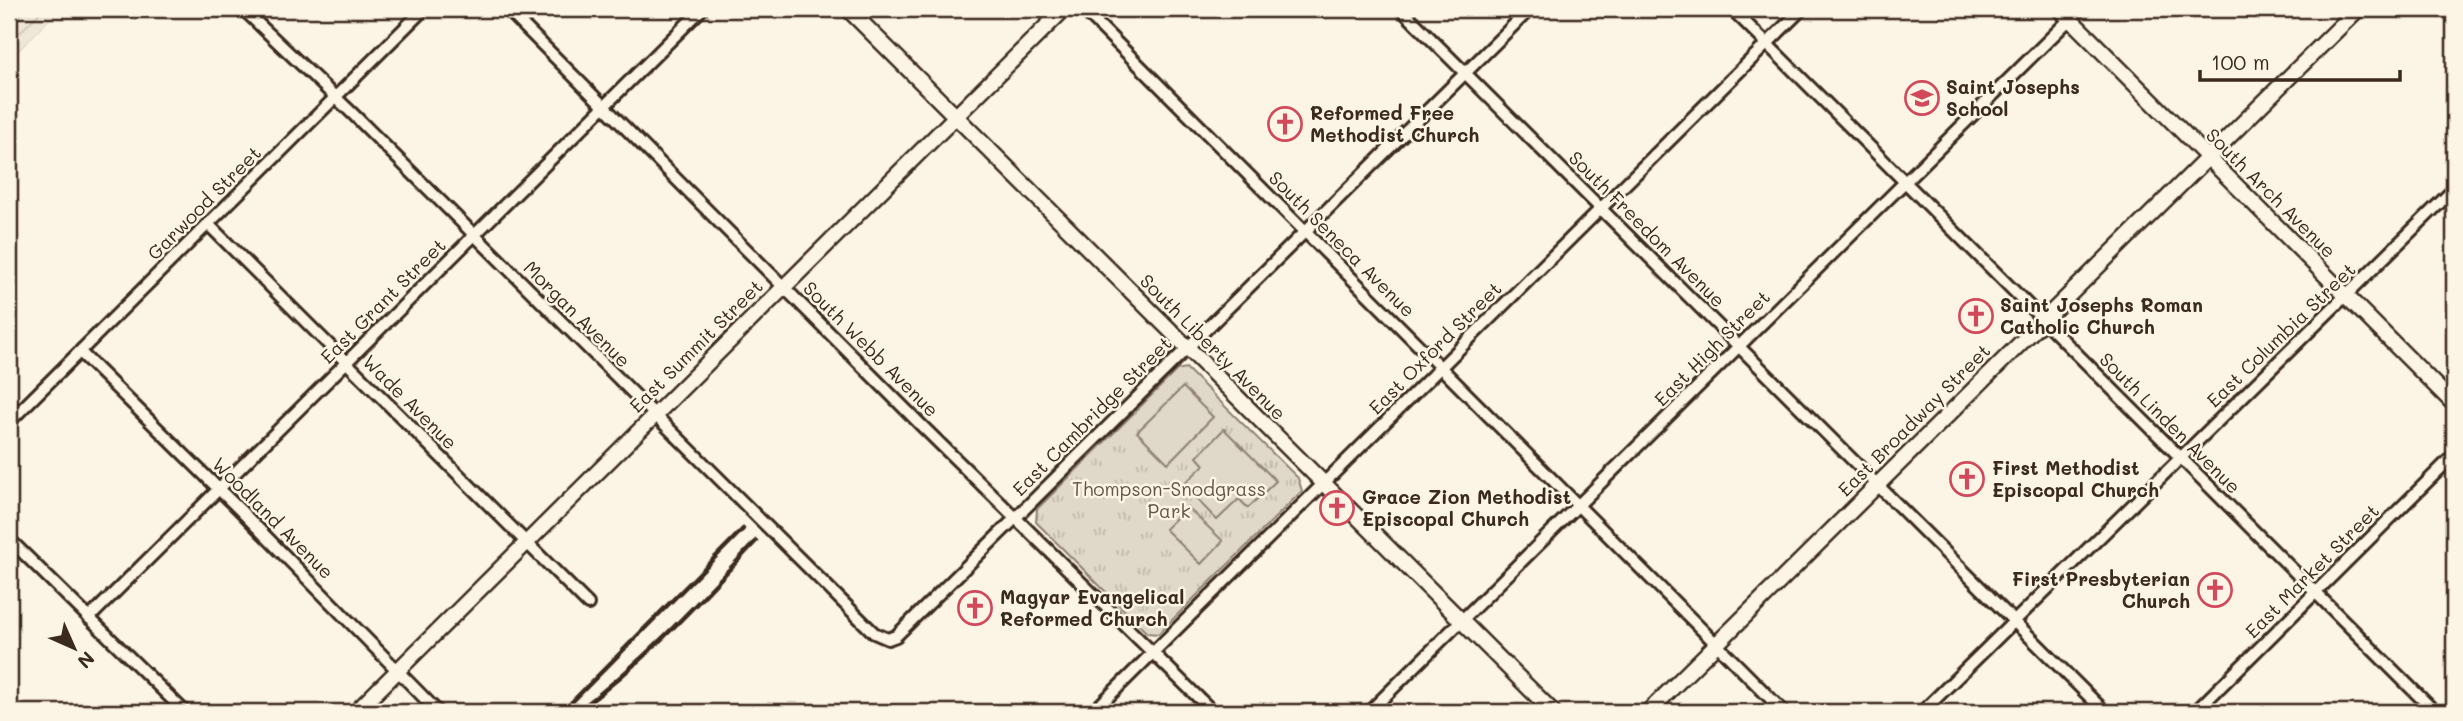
<svg xmlns="http://www.w3.org/2000/svg" width="2463" height="721" viewBox="0 0 2463 721" font-family="Mali,sans-serif">
<style>
.industrial{fill:url(#industrial-furrows)}
.park{fill:url(#park-tufts);stroke:#8e8173;stroke-width:2}
.pitch{fill:#e0d8c8;stroke:#8e8173;stroke-width:2}
.lines{fill:none;stroke-linecap:round;stroke-linejoin:round}
.minor-casing{stroke:#3b2a1e;stroke-width:16}
.tertiary-casing{stroke:#3b2a1e;stroke-width:19}
.minor{stroke:#fcf5e5;stroke-width:10}
.tertiary{stroke:#fcf5e5;stroke-width:14}
.rail{stroke:#3b2a1e;stroke-width:4.5}
.labels{text-anchor:middle;stroke-width:5;stroke-linejoin:round;paint-order:stroke}
.poi-label{font-size:19px;font-weight:bold;fill:#3b2a1e;stroke:#fcf5e5;text-anchor:start}
.street-label{font-size:19px;fill:#3b2a1e;stroke:#fcf5e5}
.park-label{font-size:19px;fill:#645648;stroke:#fcf5e5}
</style>
<defs>
<pattern id="industrial-furrows" width="10" height="10" patternUnits="userSpaceOnUse" patternTransform="scale(1.75)"><rect width="10" height="10" fill="#eee6d6"/><path d="M-1 1l2-2M0 10L10 0M9 11l2-2" fill="none" stroke="#cdc5b7"/></pattern>
<pattern id="park-tufts" width="24" height="20" patternUnits="userSpaceOnUse" patternTransform="scale(1.75)"><rect width="24" height="20" fill="#e0d8c8"/><path d="M3 7l-1-3M5 7V3M7 7l1-3M15 17l-1-3M17 17v-4M19 17l1-3" fill="none" stroke="#c1baab"/></pattern>
</defs>
<rect width="100%" height="100%" fill="#fcf5e5"/>
<filter id="ink" filterUnits="userSpaceOnUse"><feTurbulence type="fractalNoise" baseFrequency=".0143" numOctaves="2"/><feDisplacementMap in="SourceGraphic" scale="14" xChannelSelector="R" yChannelSelector="G"/><feConvolveMatrix kernelMatrix="1 2 1 2 8 2 1 2 1" color-interpolation-filters="sRGB"/></filter>
<g filter="url(#ink)">
<polygon class="industrial" points="9,9 60,9 9,61"/>
<polygon class="park" points="1186,368 1298,478 1302,491 1158,634 1147,633 1036,522 1037,509 1177,370"/>
<g class="pitch">
<polygon points="1183,387 1213,417 1168,463 1137,432"/>
<polygon points="1224,429 1276,481 1248,508 1239,499 1217,520 1183,485 1204,465 1197,457"/>
<polygon points="1187,507 1223,541 1201,564 1165,529"/>
</g>
<g class="lines">
<g class="minor-casing">
<g id="minor">
<polyline points="243,9 353,114 874,633 888,639 896,636 1530,9"/>
<polyline points="507,9 922,426 1213,712"/>
<polyline points="1083,9 1784,712"/>
<polyline points="1401,9 2105,712"/>
<polyline points="1732,9 2435,712"/>
<polyline points="208,224 588,604"/>
<polyline points="80,352 241,511 438,712"/>
<polyline points="9,422 424,9"/>
<polyline points="9,539 185,712"/>
<polyline points="89,618 702,9"/>
<polyline points="1093,712 1802,9"/>
<polyline points="1369,712 2080,9"/>
<polyline points="1922,712 2454,189"/>
<polyline points="2195,712 2454,455"/>
</g>
</g>
<g class="tertiary-casing">
<g id="tertiary">
<polyline points="848,9 1553,712"/>
<polyline points="2060,9 2454,404"/>
<polyline points="356,712 1064,9"/>
<polyline points="1648,712 2358,9"/>
</g>
</g>
<use href="#minor" class="minor"/>
<use href="#tertiary" class="tertiary"/>
<g class="rail">
<polyline points="562,712 743,529"/>
<path d="M577,712C646,660 697,604 756,541"/>
</g>
</g>
</g>
<defs>
<g id="school-ring" transform="scale(1.75)"><circle r="9.5" fill="#fcf5e5" stroke="#d1495b" stroke-width="1.5"/><path d="M0-5L7-2L0 1L-7-2ZM-4 1L0 2.5L4 1V4Q0 6-4 4Z" fill="#d1495b"/></g>
<g id="church-ring" transform="scale(1.75)"><circle r="9.5" fill="#fcf5e5" stroke="#d1495b" stroke-width="1.5"/><path d="M-1.2-6h2.4v3.5h3.3v2.4h-3.3V6h-2.4V-.1h-3.3v-2.4h3.3Z" fill="#d1495b"/></g>
</defs>
<g fill-rule="evenodd">
<use href="#school-ring" x="1922" y="98"/>
<use href="#church-ring" x="1285" y="124"/>
<use href="#church-ring" x="1976" y="316"/>
<use href="#church-ring" x="1967" y="479"/>
<use href="#church-ring" x="1337" y="508"/>
<use href="#church-ring" x="2215" y="590"/>
<use href="#church-ring" x="975" y="608"/>
</g>
<g class="labels">
<g class="poi-label">
<text x="1946" y="94">Saint Josephs<tspan x="1946" dy="22">School</tspan></text>
<text x="1310" y="120">Reformed Free<tspan x="1310" dy="22">Methodist Church</tspan></text>
<text x="2000" y="312">Saint Josephs Roman<tspan x="2000" dy="22">Catholic Church</tspan></text>
<text x="1992" y="475">First Methodist<tspan x="1992" dy="22">Episcopal Church</tspan></text>
<text x="1362" y="504">Grace Zion Methodist<tspan x="1362" dy="22">Episcopal Church</tspan></text>
<text x="2190" y="586" text-anchor="end">First Presbyterian<tspan x="2190" dy="22">Church</tspan></text>
<text x="1000" y="604">Magyar Evangelical<tspan x="1000" dy="22">Reformed Church</tspan></text>
</g>
<g class="street-label">
<text transform="translate(2271 193) rotate(45)" y="7">South Arch Avenue</text>
<text transform="translate(204 203) rotate(-45)" y="7">Garwood Street</text>
<text transform="translate(1647 229) rotate(45)" y="7">South Freedom Avenue</text>
<text transform="translate(1342 244) rotate(45)" y="7">South Seneca Avenue</text>
<text transform="translate(383 301) rotate(-45)" y="7">East Grant Street</text>
<text transform="translate(577 314) rotate(45)" y="7">Morgan Avenue</text>
<text transform="translate(2281 335) rotate(-44)" y="7">East Columbia Street</text>
<text transform="translate(696 346) rotate(-45)" y="7">East Summit Street</text>
<text transform="translate(1213 347) rotate(45)" y="7">South Liberty Avenue</text>
<text transform="translate(1435 348) rotate(-45)" y="7">East Oxford Street</text>
<text transform="translate(1712 348) rotate(-45)" y="7">East High Street</text>
<text transform="translate(871 349) rotate(45)" y="7">South Webb Avenue</text>
<text transform="translate(410 402) rotate(45)" y="7">Wade Avenue</text>
<text transform="translate(1092 416) rotate(-45)" y="7">East Cambridge Street</text>
<text transform="translate(1914 420) rotate(-45)" y="7">East Broadway Street</text>
<text transform="translate(2170 423) rotate(45)" y="7">South Linden Avenue</text>
<text transform="translate(273 518) rotate(45)" y="7">Woodland Avenue</text>
<text transform="translate(2312 571) rotate(-45)" y="7">East Market Street</text>
</g>
<g class="park-label">
<text x="1169" y="496">Thompson-Snodgrass<tspan x="1169" dy="22">Park</tspan></text>
</g>
</g>
<rect width="2463" height="721" fill="none" stroke="#fcf5e5" stroke-width="35"/>
<rect x="18" y="18" width="2428" height="686" fill="none" stroke="#3b2a1e" stroke-width="2.5" filter="url(#ink)"/>
<g transform="translate(74 648) rotate(135)" stroke="#fcf5e5" stroke-width="5" paint-order="stroke">
<path d="M0-5L12 26L0 18L-12 26Z" fill="#3b2a1e"/>
<text y="-10" font-size="19" font-weight="bold" text-anchor="middle" fill="#3b2a1e">N</text>
</g>
<path d="M2200 70v10h200v-10" fill="none" stroke="#3b2a1e" stroke-width="3.5"/>
<text x="2211" y="70" font-size="21" fill="#3b2a1e" stroke="#fcf5e5" stroke-width="5" paint-order="stroke">100 m</text>
</svg>
